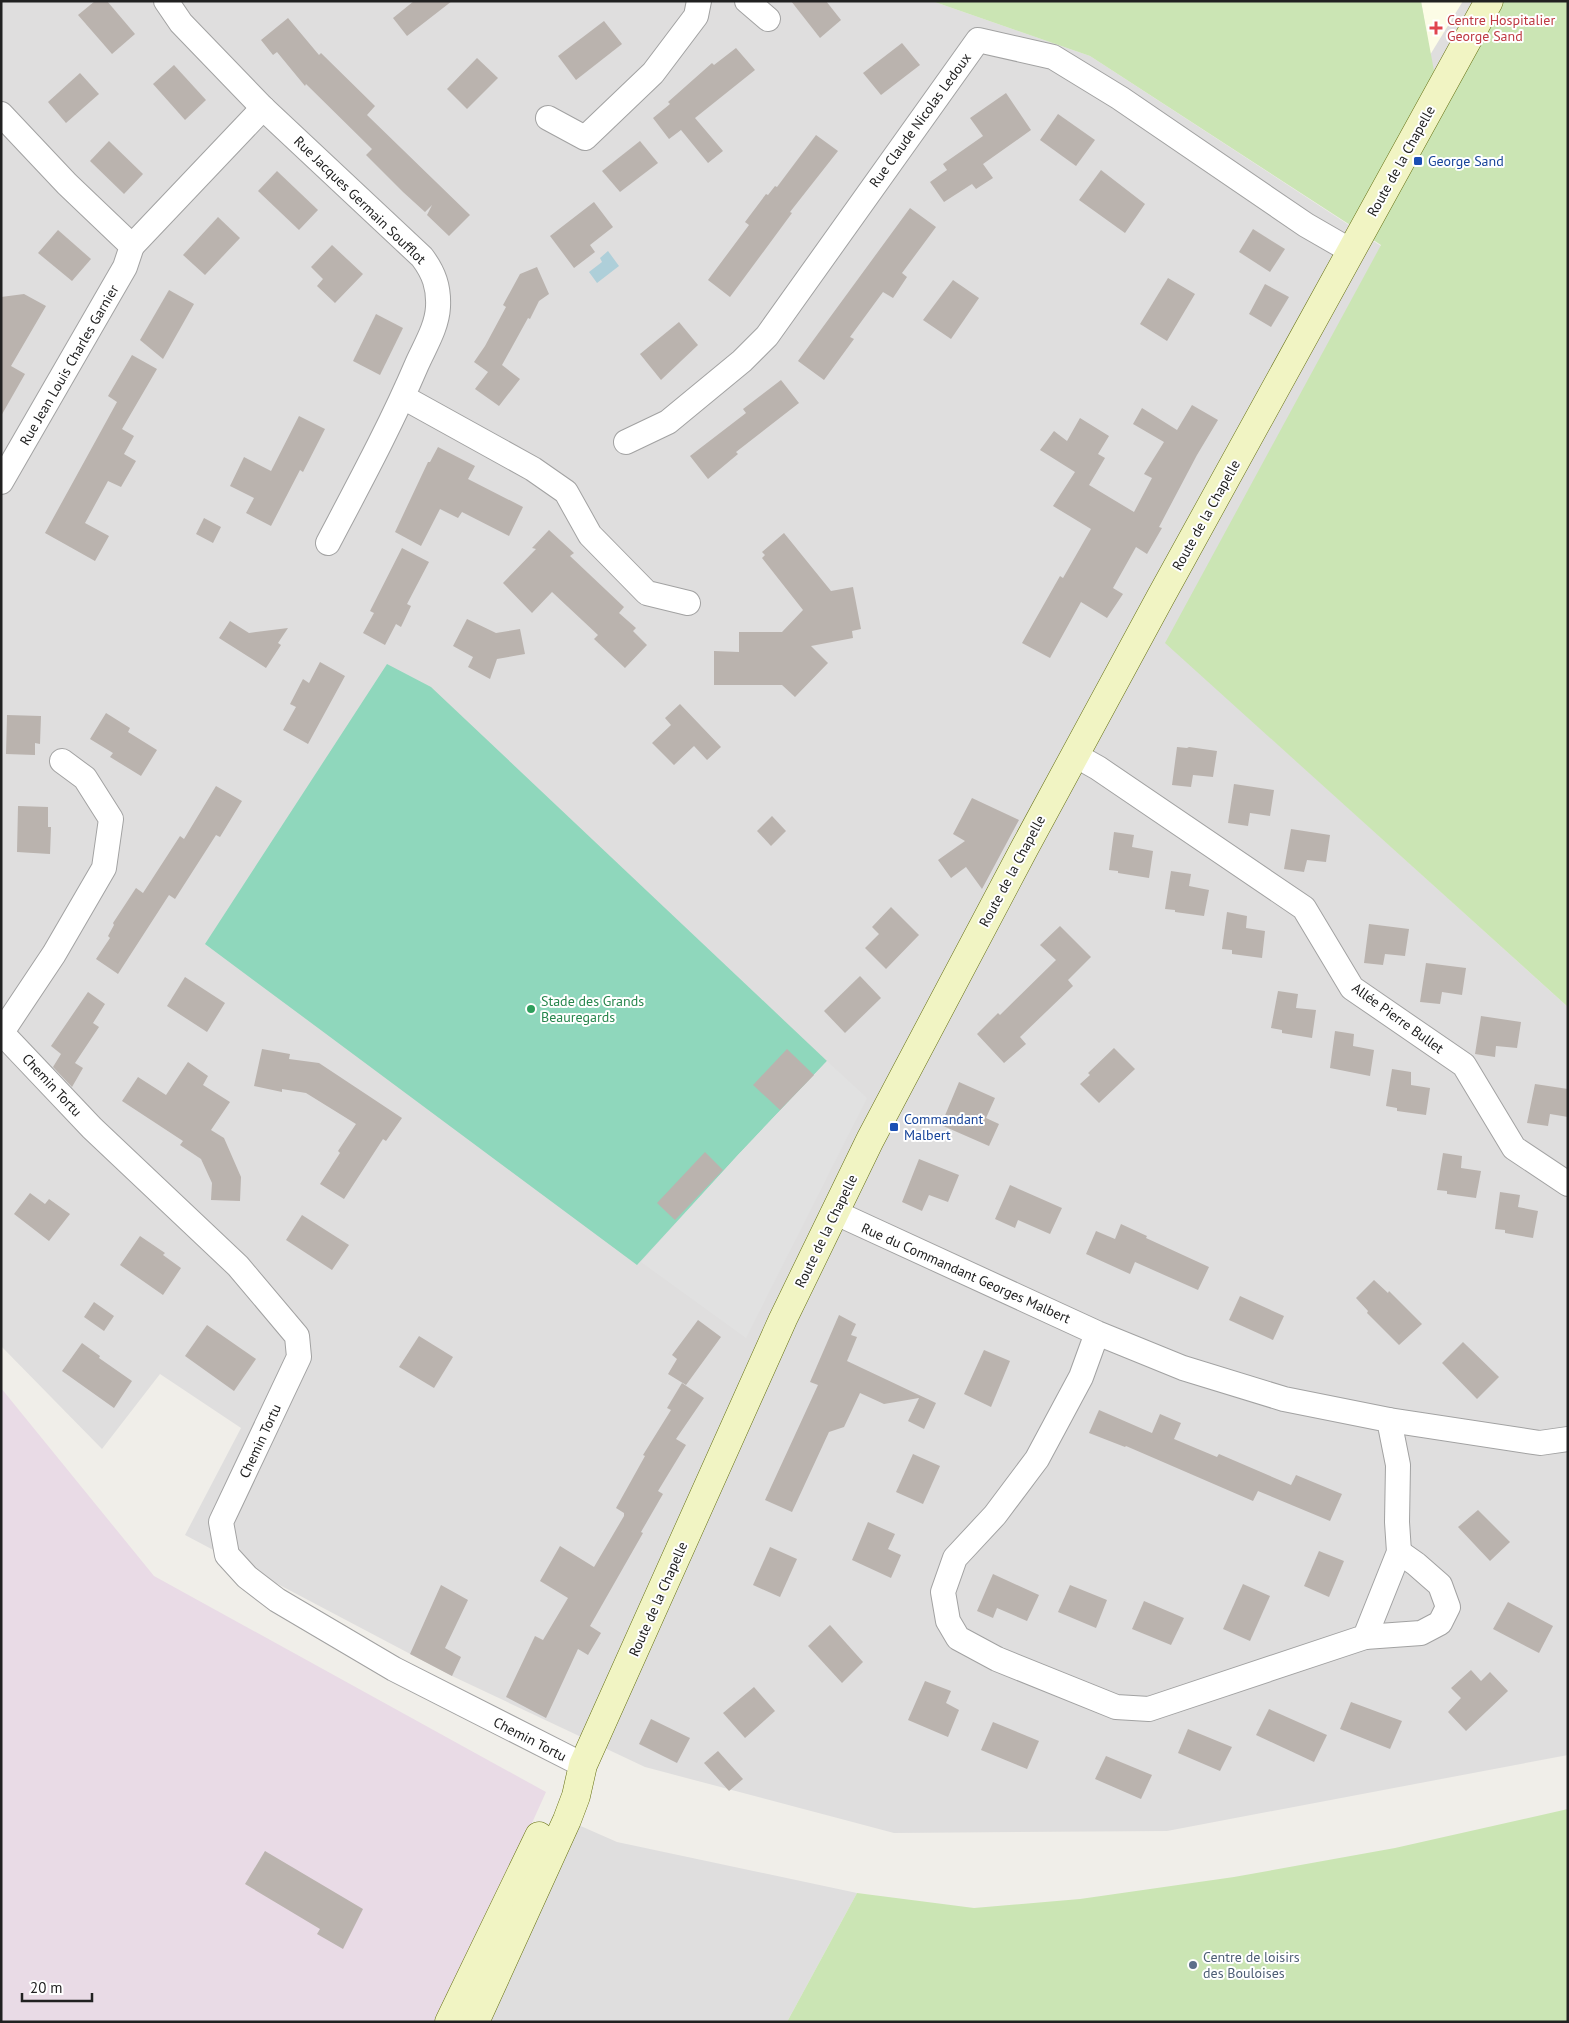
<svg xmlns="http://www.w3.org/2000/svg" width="1569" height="2023" viewBox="0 0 1569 2023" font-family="'PT Sans',sans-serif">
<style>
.residential{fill:#dfdede}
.industrial{fill:#e9dbe6}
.education{fill:#fcfce6}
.grass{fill:#cbe5b4}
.pitch{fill:#8fd7bc}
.parking{fill:#e1e1e1}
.water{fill:#aecfd9}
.building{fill:#bab3ae}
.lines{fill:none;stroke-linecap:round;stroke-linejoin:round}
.street-casing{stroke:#a2a2a2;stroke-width:26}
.secondary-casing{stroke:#646f10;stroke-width:29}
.street{stroke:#fff;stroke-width:24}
.secondary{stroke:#f1f4c3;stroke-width:28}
.health-dot{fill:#e0444e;stroke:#fff;stroke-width:2}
.transit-dot{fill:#1a4fb4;stroke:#fff;stroke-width:2}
.leisure-dot{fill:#2e9e5b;stroke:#fff;stroke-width:2}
.service-dot{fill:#5c6f8a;stroke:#fff;stroke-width:2}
.labels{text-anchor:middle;stroke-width:4;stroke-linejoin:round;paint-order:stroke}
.health-label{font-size:14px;fill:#be3a42;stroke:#fff;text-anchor:start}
.street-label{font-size:14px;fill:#212121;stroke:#fff}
.transit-label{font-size:14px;fill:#164399;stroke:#fff;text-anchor:start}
.leisure-label{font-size:14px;fill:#27864d;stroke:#fff;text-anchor:start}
.service-label{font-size:14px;fill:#4e5e75;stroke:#fff;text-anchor:start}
</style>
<rect width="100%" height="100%" fill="#f0eee9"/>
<g class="residential">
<polygon points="1,1 932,1 1090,56 1381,246 1166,643 1568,1007 1568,1755 1167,1831 894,1833 645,1767 452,1676 185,1535 241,1428 160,1374 102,1449 1,1346"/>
<polygon points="1421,1 1489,1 1439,93 1430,55"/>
<polygon points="567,1820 617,1842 857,1893 787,2022 475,2022"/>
</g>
<polygon class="industrial" points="1,1388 154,1576 546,1792 442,2022 1,2022"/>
<polygon class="education" points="1421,1 1463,1 1430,55"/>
<g class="grass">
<polygon points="932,1 1421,1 1438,92 1489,1 1568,1 1568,1007 1165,643 1381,245 1090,56"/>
<polygon points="1568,1809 1568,2022 787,2022 857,1893 974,1908 1080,1899 1234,1877 1395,1848"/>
</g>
<polygon class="pitch" points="387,664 431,687 827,1061 737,1156 637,1265 205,944"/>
<polygon class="parking" points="827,1061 867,1098 746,1338 641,1262 737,1156"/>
<polygon class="water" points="608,251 619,266 597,283 589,272 602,262 600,258"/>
<g class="building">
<polygon points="95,1 107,1 135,34 112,54 78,15"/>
<polygon points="414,1 452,1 407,36 393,18"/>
<polygon points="791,1 826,1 841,20 820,38"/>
<polygon points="288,18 319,55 321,53 375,106 367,115 470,215 449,236 427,215 432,205 425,212 403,192 366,155 372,149 306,84 305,86 277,52 273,55 261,40"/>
<polygon points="604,21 622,44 576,80 558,56"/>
<polygon points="902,43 920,65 881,95 863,73"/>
<polygon points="736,48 755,70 695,118 723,151 708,163 681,130 669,139 653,118 670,104 668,102 712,63 714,65"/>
<polygon points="477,58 498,78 467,109 447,89"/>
<polygon points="174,65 206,100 185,120 153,84"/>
<polygon points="80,73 99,94 66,123 48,102"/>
<polygon points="1006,93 1031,130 983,164 993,178 976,189 972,184 944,202 930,182 947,170 943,164 983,136 970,118"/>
<polygon points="1058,114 1095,140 1076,166 1040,140"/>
<polygon points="816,135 838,151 790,212 792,213 730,297 708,280 749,225 745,222 766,194 768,195 775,186 777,187"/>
<polygon points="109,141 143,174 124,194 90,161"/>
<polygon points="640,141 658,163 620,192 602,171"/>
<polygon points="1101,170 1145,204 1125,233 1079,200"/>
<polygon points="277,171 318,210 299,230 258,191"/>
<polygon points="594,202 613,227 590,245 595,252 574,268 550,236"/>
<polygon points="910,208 936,227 902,273 907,277 893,298 883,292 850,337 854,339 824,380 798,361"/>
<polygon points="218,217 240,238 205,275 183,255"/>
<polygon points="1253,229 1285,249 1270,272 1239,252"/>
<polygon points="58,230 91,259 72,281 38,253"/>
<polygon points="332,245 363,274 335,303 317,286 323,279 311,267"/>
<polygon points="537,267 549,294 539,301 530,319 528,318 502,365 520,379 499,406 475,389 488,372 474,362 485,346 506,307 503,305 520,274"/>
<polygon points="1168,278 1195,294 1167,341 1140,324"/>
<polygon points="953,280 979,298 951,339 923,320"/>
<polygon points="1265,284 1289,297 1271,327 1249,314"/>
<polygon points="169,290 194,304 163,359 140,340"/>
<polygon points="24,294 46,306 11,366 25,374 1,416 1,297"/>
<polygon points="376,314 403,328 380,375 353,361"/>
<polygon points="679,322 698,345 661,380 640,354"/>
<polygon points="132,355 157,369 122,429 134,436 124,454 136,461 121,487 108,481 85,523 109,536 95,561 45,533 117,402 108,396"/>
<polygon points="781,380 799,403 736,452 738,454 708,479 690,456 746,413 743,409"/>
<polygon points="1192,405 1218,420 1197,455 1159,527 1162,528 1147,554 1136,547 1113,588 1123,594 1107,618 1081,602 1050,658 1022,643 1060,576 1063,578 1091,529 1053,506 1075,472 1040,450 1054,431 1067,441 1080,418 1109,436 1098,454 1105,458 1089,485 1134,512 1152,478 1144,474 1164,442 1133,424 1142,408 1177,430"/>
<polygon points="299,416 325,429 303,472 300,470 271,526 246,513 254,498 230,486 244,457 271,471"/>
<polygon points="438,447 475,466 468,479 523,507 509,536 462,512 458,518 440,509 421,546 395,532 428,462 430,462"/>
<polygon points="204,518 221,527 213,543 196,534"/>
<polygon points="549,530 574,553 570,556 624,607 619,613 636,628 633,631 647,645 625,668 594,639 598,635 552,592 532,613 503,583 536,549 532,548"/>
<polygon points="784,533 831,591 853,587 861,629 852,631 853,638 811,646 828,663 795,697 782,685 714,685 714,651 739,652 739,632 782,632 803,610 762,558 765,555 762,552"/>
<polygon points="402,548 429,562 407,604 411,606 401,627 396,624 385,645 363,633 374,613 370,611"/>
<polygon points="467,619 496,633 520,629 525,654 497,659 490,679 468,667 473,657 453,646"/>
<polygon points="230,621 249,633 288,628 278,643 281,645 266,668 219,638"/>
<polygon points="320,662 345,676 308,744 283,730 296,707 290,704 303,679 309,683"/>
<polygon points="680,704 721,747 707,760 694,746 674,765 652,743 671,725 665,718"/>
<polygon points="106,713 130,728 128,732 157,750 141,776 110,757 113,753 90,739"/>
<polygon points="7,715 41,716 40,744 35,743 35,755 6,754"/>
<polygon points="1177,747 1187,748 1189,747 1217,751 1213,777 1193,775 1191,787 1172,785"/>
<polygon points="1234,784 1274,790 1270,816 1250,813 1248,826 1228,823"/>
<polygon points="216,786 242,801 220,837 216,835 175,899 169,895 118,974 96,959 110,938 108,936 114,925 113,923 136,888 143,893 180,836 184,839"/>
<polygon points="972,798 1019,820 982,889 966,867 951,878 938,860 965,841 953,834"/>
<polygon points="18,806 48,807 48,827 51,827 50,854 17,852"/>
<polygon points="772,816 786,831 771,846 757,831"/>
<polygon points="1291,829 1330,835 1326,862 1307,860 1304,872 1284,869"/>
<polygon points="1114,832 1134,835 1132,847 1153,851 1149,878 1118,873 1118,871 1109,870"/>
<polygon points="1171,871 1191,874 1189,886 1209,890 1204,916 1175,912 1175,910 1165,909"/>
<polygon points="891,907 919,935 886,969 865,948 879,934 872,927"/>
<polygon points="1227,912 1247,916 1246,928 1265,931 1262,958 1232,954 1232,950 1222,949"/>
<polygon points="1369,924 1409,929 1405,956 1385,954 1383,965 1364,963"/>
<polygon points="1060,926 1091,957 1068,980 1073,986 1020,1037 1026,1044 1004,1063 977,1034 998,1013 1000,1015 1056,960 1040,945"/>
<polygon points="1426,963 1466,968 1462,995 1442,992 1440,1004 1420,1002"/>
<polygon points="860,976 881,998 845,1033 824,1011"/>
<polygon points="185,977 225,1003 207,1032 167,1006"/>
<polygon points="1278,991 1298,994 1296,1008 1316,1010 1312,1038 1282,1033 1282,1030 1271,1028"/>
<polygon points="88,992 105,1004 93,1023 99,1027 75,1063 83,1068 72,1087 53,1067 61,1054 51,1046"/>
<polygon points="1481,1016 1521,1022 1517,1048 1496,1046 1495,1057 1475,1054"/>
<polygon points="1335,1031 1354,1034 1353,1046 1374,1050 1370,1076 1330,1068"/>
<polygon points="1114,1048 1135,1069 1099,1103 1080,1084 1090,1075 1088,1073"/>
<polygon points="262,1049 290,1054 289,1059 319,1063 402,1118 386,1141 383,1139 344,1199 320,1184 340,1153 338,1151 356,1124 306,1093 282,1089 282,1092 254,1086"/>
<polygon points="787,1049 814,1075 780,1110 753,1085"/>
<polygon points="188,1062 208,1076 203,1085 230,1102 211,1130 224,1138 241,1177 240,1201 211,1200 212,1183 201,1159 180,1145 183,1141 122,1101 138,1077 166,1095"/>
<polygon points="1392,1069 1411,1072 1411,1085 1430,1088 1426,1115 1397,1111 1397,1108 1386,1106"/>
<polygon points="959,1082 995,1098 986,1118 999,1124 989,1146 941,1125"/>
<polygon points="1535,1084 1568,1089 1568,1117 1550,1114 1548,1126 1527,1123"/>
<polygon points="705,1152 723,1170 675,1220 657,1203"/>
<polygon points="1443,1153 1462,1156 1461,1168 1481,1171 1476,1198 1447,1194 1447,1191 1437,1190"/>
<polygon points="919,1159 959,1175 948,1202 929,1195 922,1211 902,1202"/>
<polygon points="1010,1185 1062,1208 1050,1234 1018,1220 1015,1228 995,1219"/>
<polygon points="1500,1192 1520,1195 1518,1207 1538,1211 1533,1238 1505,1233 1505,1230 1495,1229"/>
<polygon points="30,1193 45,1204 49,1199 70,1214 49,1241 14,1214"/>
<polygon points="302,1215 349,1245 332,1270 286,1240"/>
<polygon points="1121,1224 1147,1236 1146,1238 1209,1267 1198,1290 1135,1262 1130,1274 1086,1254 1096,1231 1115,1239"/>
<polygon points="140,1236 165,1253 163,1255 181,1268 163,1295 120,1265"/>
<polygon points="1374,1280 1388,1293 1389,1291 1422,1324 1399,1345 1367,1313 1368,1311 1356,1298"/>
<polygon points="1240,1296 1284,1316 1273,1340 1229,1320"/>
<polygon points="94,1302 114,1316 104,1331 84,1317"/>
<polygon points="839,1315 856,1324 851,1335 857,1337 847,1361 936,1403 924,1429 908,1421 919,1398 884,1404 860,1393 844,1427 829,1432 792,1512 765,1500 818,1385 810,1382"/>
<polygon points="698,1320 721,1337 686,1385 668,1374 677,1359 672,1355"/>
<polygon points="207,1325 256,1359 234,1391 185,1356"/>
<polygon points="419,1336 453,1357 434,1388 399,1367"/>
<polygon points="1463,1342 1499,1377 1477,1399 1442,1363"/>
<polygon points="82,1343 100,1356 99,1358 132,1381 114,1408 62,1371"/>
<polygon points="984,1350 1010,1361 991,1407 964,1394"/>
<polygon points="682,1383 704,1398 676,1439 686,1445 658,1491 663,1494 641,1532 643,1533 590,1626 601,1633 588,1655 578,1649 546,1718 506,1697 535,1636 543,1640 568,1598 540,1581 560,1546 594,1567 624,1516 624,1513 616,1508 645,1456 643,1455 671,1410 667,1408"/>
<polygon points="1099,1410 1152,1433 1160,1414 1181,1423 1174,1439 1217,1457 1219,1454 1291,1485 1296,1475 1342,1494 1330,1521 1258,1491 1253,1501 1126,1446 1125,1447 1089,1433"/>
<polygon points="913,1454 940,1466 923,1504 896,1492"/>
<polygon points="1478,1510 1510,1542 1490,1561 1458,1527"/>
<polygon points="868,1522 895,1534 888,1549 901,1555 891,1578 852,1560"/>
<polygon points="770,1547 797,1559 780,1597 753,1585"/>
<polygon points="1319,1551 1344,1561 1329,1597 1304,1586"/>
<polygon points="993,1574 1039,1595 1027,1621 997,1608 993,1618 977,1611"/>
<polygon points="1243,1584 1270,1596 1250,1641 1223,1629"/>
<polygon points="441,1585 468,1600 445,1648 461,1657 452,1676 410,1654"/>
<polygon points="1070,1585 1107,1600 1096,1628 1058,1612"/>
<polygon points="1144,1601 1184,1618 1171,1645 1132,1629"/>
<polygon points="1508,1602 1553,1626 1539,1653 1493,1629"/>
<polygon points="830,1625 863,1662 842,1683 808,1646"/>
<polygon points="1471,1670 1481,1681 1490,1672 1508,1691 1466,1731 1448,1712 1461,1698 1451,1688"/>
<polygon points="925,1681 951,1691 946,1703 959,1710 948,1737 908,1720"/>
<polygon points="754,1687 775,1711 745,1738 723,1713"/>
<polygon points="1351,1702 1402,1721 1390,1749 1340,1729"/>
<polygon points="1269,1709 1327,1735 1314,1762 1256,1735"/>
<polygon points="651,1719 690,1738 677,1763 639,1744"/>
<polygon points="993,1722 1039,1741 1027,1769 981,1750"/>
<polygon points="1188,1729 1232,1747 1220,1771 1178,1753"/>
<polygon points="718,1751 743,1779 729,1791 704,1763"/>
<polygon points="1106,1756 1152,1775 1141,1799 1095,1779"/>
<polygon points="265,1851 363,1909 343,1949 317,1934 320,1929 245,1884"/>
</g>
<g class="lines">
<g class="street-casing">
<g id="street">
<path d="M166,1L181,23L263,108L422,257C434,273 439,287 438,307C437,327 425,346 417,364C391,425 359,484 328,543"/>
<polyline points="747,1 768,19"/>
<polyline points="1,114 67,184 132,246 125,267 1,482"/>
<polyline points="548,118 585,138 653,73 696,16 699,1"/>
<polyline points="132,246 263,108"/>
<polyline points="403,397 533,469 566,492 590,535 647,593 688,603"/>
<polyline points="626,442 668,422 742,361 767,336 978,40 1053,57 1120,98 1306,225 1351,251"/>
<polyline points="1075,755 1098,768 1304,908 1352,988 1464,1065 1514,1148 1568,1184"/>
<polyline points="1,1032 92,1128 238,1266 297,1336 299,1357 221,1522 227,1555 247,1577 277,1600 394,1669 583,1765"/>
<polyline points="2,1032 54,954 104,868 111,819 85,778 62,761"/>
<polyline points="834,1212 1097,1333 1183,1368 1284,1399 1389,1420 1398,1465 1397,1522 1399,1552 1365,1637 1149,1709 1116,1707 997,1659 958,1638 948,1621 943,1592 955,1558 995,1515 1037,1459 1081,1377 1097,1333"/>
<polyline points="1389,1420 1540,1443 1568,1439"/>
<polyline points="1365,1637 1421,1633 1440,1623 1448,1607 1440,1585 1416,1564 1399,1552"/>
</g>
</g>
<g class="secondary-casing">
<g id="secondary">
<polyline points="449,2022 539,1836"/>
<polyline points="475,2022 567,1820 576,1796 583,1765 783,1319 870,1140 1024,849 1160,598 1489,1"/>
</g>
</g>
<use href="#street" class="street"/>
<use href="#secondary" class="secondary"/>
</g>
<path class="health-dot" d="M1433.5 20.5h5v5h5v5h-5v5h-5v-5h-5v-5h5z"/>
<g class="transit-dot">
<rect x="1413" y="156" width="10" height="10" rx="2.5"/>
<rect x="889" y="1122" width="10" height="10" rx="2.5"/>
</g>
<circle class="leisure-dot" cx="531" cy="1009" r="5"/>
<circle class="service-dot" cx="1193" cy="1965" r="5"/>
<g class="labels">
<g class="health-label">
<text x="1447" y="25">Centre Hospitalier<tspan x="1447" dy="16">George Sand</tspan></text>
</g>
<g class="street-label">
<text transform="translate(920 120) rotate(-54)" y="5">Rue Claude Nicolas Ledoux</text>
<text transform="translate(1401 161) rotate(-61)" y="5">Route de la Chapelle</text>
<text transform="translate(360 200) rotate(44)" y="5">Rue Jacques Germain Soufflot</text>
<text transform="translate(69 365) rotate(-60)" y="5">Rue Jean Louis Charles Garnier</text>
<text transform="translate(1206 515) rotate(-61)" y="5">Route de la Chapelle</text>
<text transform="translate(1012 871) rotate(-62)" y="5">Route de la Chapelle</text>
<text transform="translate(1398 1018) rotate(36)" y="5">Allée Pierre Bullet</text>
<text transform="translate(52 1085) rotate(47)" y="5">Chemin Tortu</text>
<text transform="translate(826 1231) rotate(-64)" y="5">Route de la Chapelle</text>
<text transform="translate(966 1273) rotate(24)" y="5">Rue du Commandant Georges Malbert</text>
<text transform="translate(260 1441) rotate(-65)" y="5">Chemin Tortu</text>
<text transform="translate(658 1599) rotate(-66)" y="5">Route de la Chapelle</text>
<text transform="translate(530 1739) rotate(27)" y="5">Chemin Tortu</text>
</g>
<g class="transit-label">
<text x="1428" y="166">George Sand</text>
<text x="904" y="1124">Commandant<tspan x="904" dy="16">Malbert</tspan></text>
</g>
<g class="leisure-label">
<text x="541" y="1006">Stade des Grands<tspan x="541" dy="16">Beauregards</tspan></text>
</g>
<g class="service-label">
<text x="1203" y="1962">Centre de loisirs<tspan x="1203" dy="16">des Bouloises</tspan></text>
</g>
</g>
<rect width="1569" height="2023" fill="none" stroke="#212121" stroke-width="5"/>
<path d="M22 1993v8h70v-8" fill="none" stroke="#212121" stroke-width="2.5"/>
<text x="30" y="1993" font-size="15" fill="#212121" stroke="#ffffff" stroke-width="4" paint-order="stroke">20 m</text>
</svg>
